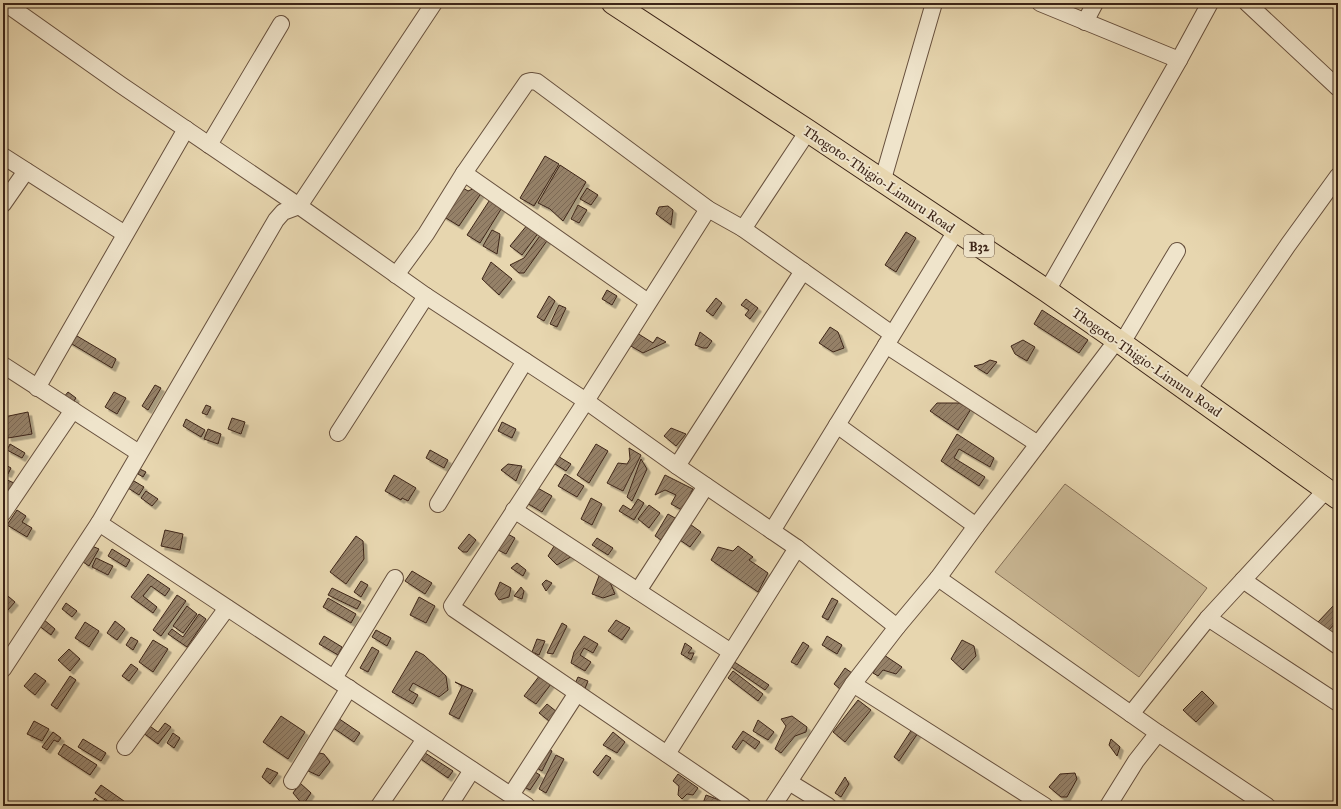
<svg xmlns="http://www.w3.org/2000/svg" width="1341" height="809" viewBox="0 0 1341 809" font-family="'IM FELL Great Primer',serif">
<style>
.green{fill:#cab895;stroke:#846e56}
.building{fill:url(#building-hatch);stroke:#3d2518;filter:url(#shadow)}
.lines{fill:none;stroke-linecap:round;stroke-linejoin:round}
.minor-casing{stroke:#68513e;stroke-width:18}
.highway-casing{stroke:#3d2518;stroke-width:24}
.minor{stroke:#efe4cb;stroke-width:16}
.highway{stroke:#e7d6af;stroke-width:22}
.labels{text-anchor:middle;stroke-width:4;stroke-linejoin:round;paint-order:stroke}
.shield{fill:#efe4cb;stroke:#725e4e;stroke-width:1}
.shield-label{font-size:13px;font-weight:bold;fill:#3d2518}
.street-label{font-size:14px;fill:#3d2518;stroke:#efe4cb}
</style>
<defs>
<pattern id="building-hatch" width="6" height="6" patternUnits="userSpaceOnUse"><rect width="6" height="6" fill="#958167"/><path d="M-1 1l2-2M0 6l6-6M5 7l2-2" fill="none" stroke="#7b6954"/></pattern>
<filter id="shadow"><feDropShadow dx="3.5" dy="3.5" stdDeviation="0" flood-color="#0004"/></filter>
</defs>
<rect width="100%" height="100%" fill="#e7d6af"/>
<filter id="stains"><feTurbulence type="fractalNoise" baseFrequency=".005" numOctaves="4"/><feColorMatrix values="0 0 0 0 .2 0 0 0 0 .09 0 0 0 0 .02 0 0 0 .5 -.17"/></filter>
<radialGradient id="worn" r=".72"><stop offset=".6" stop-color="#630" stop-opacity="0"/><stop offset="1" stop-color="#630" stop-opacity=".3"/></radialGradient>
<polygon class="green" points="1065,484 1207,588 1139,677 995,572"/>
<g class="building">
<polygon points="545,156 559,164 534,206 520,198"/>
<polygon points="560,165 586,182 563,221 550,209 538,203"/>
<polygon points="460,186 468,191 475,188 482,192 459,226 441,215"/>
<polygon points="587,188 598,195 591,205 580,199"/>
<polygon points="491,198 503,206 480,243 467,235"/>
<polygon points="578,205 587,210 579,223 571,219"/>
<polygon points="668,206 673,210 671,225 656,214 659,207"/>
<polygon points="528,224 539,232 522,255 510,246"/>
<polygon points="492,230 500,234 497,254 483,246"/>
<polygon points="906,232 916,238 896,272 885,265"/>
<polygon points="542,233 549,238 524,273 519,273 510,265 524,258"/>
<polygon points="491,262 512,279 499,295 482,279"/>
<polygon points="607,290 617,296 612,305 602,299"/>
<polygon points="549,296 555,301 544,321 537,317"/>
<polygon points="716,298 722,303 713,316 706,311"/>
<polygon points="746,299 758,308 750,319 745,315 749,310 741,305"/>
<polygon points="559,305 566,308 557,327 550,324"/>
<polygon points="1042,310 1088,340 1079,353 1034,324"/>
<polygon points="830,327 838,332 844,348 833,352 819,343"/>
<polygon points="700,332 712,341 707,348 703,348 695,345"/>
<polygon points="72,333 116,359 112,368 67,341"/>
<polygon points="637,333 653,343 657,337 666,342 643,353 629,345"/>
<polygon points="1023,340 1035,347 1027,361 1015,354 1011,346"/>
<polygon points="990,360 997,362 987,374 974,366 983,364"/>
<polygon points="155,385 161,388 148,410 142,406"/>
<polygon points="68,392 76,398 72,404 63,398"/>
<polygon points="114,392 126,398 117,414 105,407"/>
<polygon points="937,403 959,403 971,409 958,430 930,411"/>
<polygon points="206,405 211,407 207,415 202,413"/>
<polygon points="28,412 32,434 8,438 4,417"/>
<polygon points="232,418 245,422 241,434 228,429"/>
<polygon points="186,419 205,430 201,437 183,426"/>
<polygon points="502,422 516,429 512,438 498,431"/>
<polygon points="671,428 686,434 676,446 664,436"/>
<polygon points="208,429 221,434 218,444 204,439"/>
<polygon points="957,434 994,458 990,467 959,449 954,458 985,477 979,486 941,461"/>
<polygon points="10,444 25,453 22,458 7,450"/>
<polygon points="596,444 608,451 589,483 577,475"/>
<polygon points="629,448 641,455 623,491 607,483 618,463 627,464 630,459"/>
<polygon points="430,450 448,460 444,468 426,458"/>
<polygon points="556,455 571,464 566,471 552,462"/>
<polygon points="641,459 647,469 632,501 627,497"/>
<polygon points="4,464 11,468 8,474 3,472"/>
<polygon points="508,464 522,466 516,481 501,470"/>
<polygon points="140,469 146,472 143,477 138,474"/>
<polygon points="565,474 584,486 577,497 558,486"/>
<polygon points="394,475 416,488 408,501 402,498 401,500 385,491"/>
<polygon points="665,475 693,489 682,510 671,504 676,495 665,490 655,495"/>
<polygon points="3,478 14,483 8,495 3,492"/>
<polygon points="134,481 144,487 139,495 128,488"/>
<polygon points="534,486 552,496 542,512 525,502"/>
<polygon points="146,491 158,499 152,506 141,498"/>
<polygon points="591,498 602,504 592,525 581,519"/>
<polygon points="638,499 644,503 634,520 619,511 623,505 631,510"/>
<polygon points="649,505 660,513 649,528 638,519"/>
<polygon points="17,510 26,516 22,522 32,528 27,537 7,525"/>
<polygon points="668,514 675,518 661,540 655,536"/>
<polygon points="687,522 701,532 690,547 677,538"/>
<polygon points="165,530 183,534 180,550 161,546"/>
<polygon points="506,533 515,538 506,554 498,550"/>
<polygon points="469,534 476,540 467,552 463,552 458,548"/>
<polygon points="356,536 363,541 364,559 346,584 330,572"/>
<polygon points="597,538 613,548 608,555 592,545"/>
<polygon points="556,543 574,555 557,565 548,556"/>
<polygon points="92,546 99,549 89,566 83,562"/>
<polygon points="738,546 753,557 749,560 768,573 758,592 711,560 718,547 733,551"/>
<polygon points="112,549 130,560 126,567 108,556"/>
<polygon points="96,558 113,566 108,575 92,567"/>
<polygon points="517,563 526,570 523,576 511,568"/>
<polygon points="412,571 432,583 425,594 405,581"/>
<polygon points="148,574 170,589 165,596 151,586 143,596 157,607 153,613 131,597"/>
<polygon points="599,576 609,580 615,594 603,598 592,594"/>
<polygon points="546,580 552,583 546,591 542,584"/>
<polygon points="361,581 368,585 361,597 354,592"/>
<polygon points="500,582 511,588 509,597 499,600 495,594"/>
<polygon points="521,587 524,591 522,599 514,596"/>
<polygon points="332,588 361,602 357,609 328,595"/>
<polygon points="3,592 15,602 8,610 3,606"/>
<polygon points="177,595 186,601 161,636 153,630"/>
<polygon points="419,597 435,606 426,623 410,615"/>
<polygon points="328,598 356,614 351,623 323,607"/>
<polygon points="832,598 838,601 828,620 822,617"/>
<polygon points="66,603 77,611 72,617 62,609"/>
<polygon points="1335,604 1338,606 1338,620 1328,631 1318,622"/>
<polygon points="187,606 197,614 183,633 173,626"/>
<polygon points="199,614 206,619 187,647 168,634 172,629 183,637"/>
<polygon points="43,619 55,629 51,635 38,625"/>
<polygon points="616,620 630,628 622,640 608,631"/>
<polygon points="115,621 125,629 117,640 107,633"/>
<polygon points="85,622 99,631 89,647 75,638"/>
<polygon points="562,623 567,626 553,654 547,653"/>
<polygon points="376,630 391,638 387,646 372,637"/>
<polygon points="324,636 342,647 338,655 319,644"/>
<polygon points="584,636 598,644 593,653 584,648 580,655 591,662 585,671 571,663 574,652"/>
<polygon points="827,636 842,645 837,654 822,645"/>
<polygon points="131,637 138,641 133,650 126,645"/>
<polygon points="537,639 545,641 539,655 532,652"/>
<polygon points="153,640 168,649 153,672 139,662"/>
<polygon points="962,640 974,646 976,656 963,670 951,659"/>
<polygon points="803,642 809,646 797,665 791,662"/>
<polygon points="685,643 692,648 688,653 694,653 691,660 681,654"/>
<polygon points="372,647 379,651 368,672 360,668"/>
<polygon points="69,649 80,659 70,671 58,660"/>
<polygon points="416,651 424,655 446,676 448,690 439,697 413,683 409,690 418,695 413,704 392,692"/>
<polygon points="884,655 902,667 896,674 883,670 878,676 873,673"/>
<polygon points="733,661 769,685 765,690 730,666"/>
<polygon points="131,664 138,669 129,681 122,676"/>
<polygon points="845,668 852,673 840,689 834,684"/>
<polygon points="733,671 763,694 758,701 728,678"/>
<polygon points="35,673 46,681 35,695 24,686"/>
<polygon points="540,675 551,684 536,704 524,696"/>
<polygon points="70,676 76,680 57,709 51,705"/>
<polygon points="578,677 588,681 584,691 574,686"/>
<polygon points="455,682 473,690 459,719 449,714 462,686"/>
<polygon points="1202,691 1214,703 1196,722 1183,710"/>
<polygon points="858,700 871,710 845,742 833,732"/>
<polygon points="547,704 557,712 549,721 539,713"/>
<polygon points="281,716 305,732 288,759 263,742"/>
<polygon points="335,716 360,733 354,742 329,725"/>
<polygon points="792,716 807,727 806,732 795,736 781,753 775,749 786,726 781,719"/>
<polygon points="758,720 774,732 768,740 753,731"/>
<polygon points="34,721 49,729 42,741 27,734"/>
<polygon points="165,723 171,727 158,744 142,732 147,724 158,732"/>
<polygon points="912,729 918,733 899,761 894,757"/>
<polygon points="743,731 760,742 755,749 743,740 736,750 732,747"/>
<polygon points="53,732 61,738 58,742 54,740 47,750 42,747"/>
<polygon points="613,732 625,742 617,753 603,745"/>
<polygon points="173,733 180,738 174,748 167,743"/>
<polygon points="83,739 106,753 101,761 78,747"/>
<polygon points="1111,739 1120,747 1117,756 1109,745"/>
<polygon points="64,744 97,765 90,775 58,754"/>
<polygon points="545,747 552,751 542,771 535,767"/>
<polygon points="422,751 453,771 448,778 418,757"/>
<polygon points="315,752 324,754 330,762 319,776 306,770"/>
<polygon points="556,755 564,759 546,793 539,789"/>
<polygon points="606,755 611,758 598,776 593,772"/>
<polygon points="267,768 278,773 270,784 262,777"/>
<polygon points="532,770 540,775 530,790 522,786"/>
<polygon points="1075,773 1077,779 1067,797 1061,797 1049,787 1060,774"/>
<polygon points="678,774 698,788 693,795 687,794 682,799 678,795 679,786 673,781"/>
<polygon points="845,777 849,784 841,797 835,793"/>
<polygon points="300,783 311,793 303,805 293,793"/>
<polygon points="101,785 131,806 114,806 95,793"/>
<polygon points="706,795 730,804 728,806 702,806"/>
<polygon points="95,798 104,806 93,806 91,804"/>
</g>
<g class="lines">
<g class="minor-casing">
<g id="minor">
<polyline points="5,3 121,85 299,206 426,296 586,401 677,466 797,548 897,627"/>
<polyline points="434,3 299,206 283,212 276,220 99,523 527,806"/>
<polyline points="1040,3 1179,60 1047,291"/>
<polyline points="1247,3 1338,88"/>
<polyline points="1085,22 1095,3"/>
<polyline points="1179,60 1210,3"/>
<polyline points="209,145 281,24"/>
<polyline points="3,156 125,234"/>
<polyline points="464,173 648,302"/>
<polyline points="884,182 885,172 934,3"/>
<polyline points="3,204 26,171"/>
<polyline points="708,209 586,401 452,606 454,609 743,806"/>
<polyline points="742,228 747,223 808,131"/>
<polyline points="396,275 426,234 464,173 527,82 531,81 537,82 708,209 742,228 892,334"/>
<polyline points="1122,343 1177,251"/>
<polyline points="886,345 1038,444"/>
<polyline points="3,365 139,453"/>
<polyline points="37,388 186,129"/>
<polyline points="1188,390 1288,245 1338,176"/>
<polyline points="837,425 976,526"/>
<polyline points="338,433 426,296"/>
<polyline points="677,466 803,271"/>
<polyline points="438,504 525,361"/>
<polyline points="514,510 731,652"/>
<polyline points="3,513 73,410"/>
<polyline points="772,531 956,231"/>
<polyline points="938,578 1158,733 1267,806"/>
<polyline points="1243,580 1338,646"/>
<polyline points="638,591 706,486"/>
<polyline points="1208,618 1338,703"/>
<polyline points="3,669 99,523"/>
<polyline points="334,678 395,578"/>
<polyline points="853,684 1045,806"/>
<polyline points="1131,714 1208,618 1326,490"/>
<polyline points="125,747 227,608"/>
<polyline points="667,754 797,548"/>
<polyline points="292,781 349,688"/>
<polyline points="789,782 828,806"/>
<polyline points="511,795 577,693"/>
<polyline points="379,806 425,739"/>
<polyline points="449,806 472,770"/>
<polyline points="773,806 853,684 897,627 938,578 976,526 1117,340"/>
<polyline points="1108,806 1136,761 1158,733"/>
</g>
</g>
<g class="highway-casing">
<polyline id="highway" points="613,3 808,131 1047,291 1117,340 1338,498"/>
</g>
<use href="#minor" class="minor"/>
<use href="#highway" class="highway"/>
</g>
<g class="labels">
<rect class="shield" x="964" y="235" width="30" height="22" rx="3"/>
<g class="shield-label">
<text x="979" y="251">B32</text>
</g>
<g class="street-label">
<text transform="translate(879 179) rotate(34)" y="5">Thogoto-Thigio-Limuru Road</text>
<text transform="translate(1147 362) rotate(35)" y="5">Thogoto-Thigio-Limuru Road</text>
</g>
</g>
<rect width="1341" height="809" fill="none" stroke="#e7d6af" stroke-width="16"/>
<rect x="4" y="4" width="1333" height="801" fill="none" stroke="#3d2518" stroke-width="2"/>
<rect x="8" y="8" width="1325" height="793" fill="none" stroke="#3d2518"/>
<rect width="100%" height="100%" filter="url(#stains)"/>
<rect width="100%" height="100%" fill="url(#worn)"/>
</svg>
